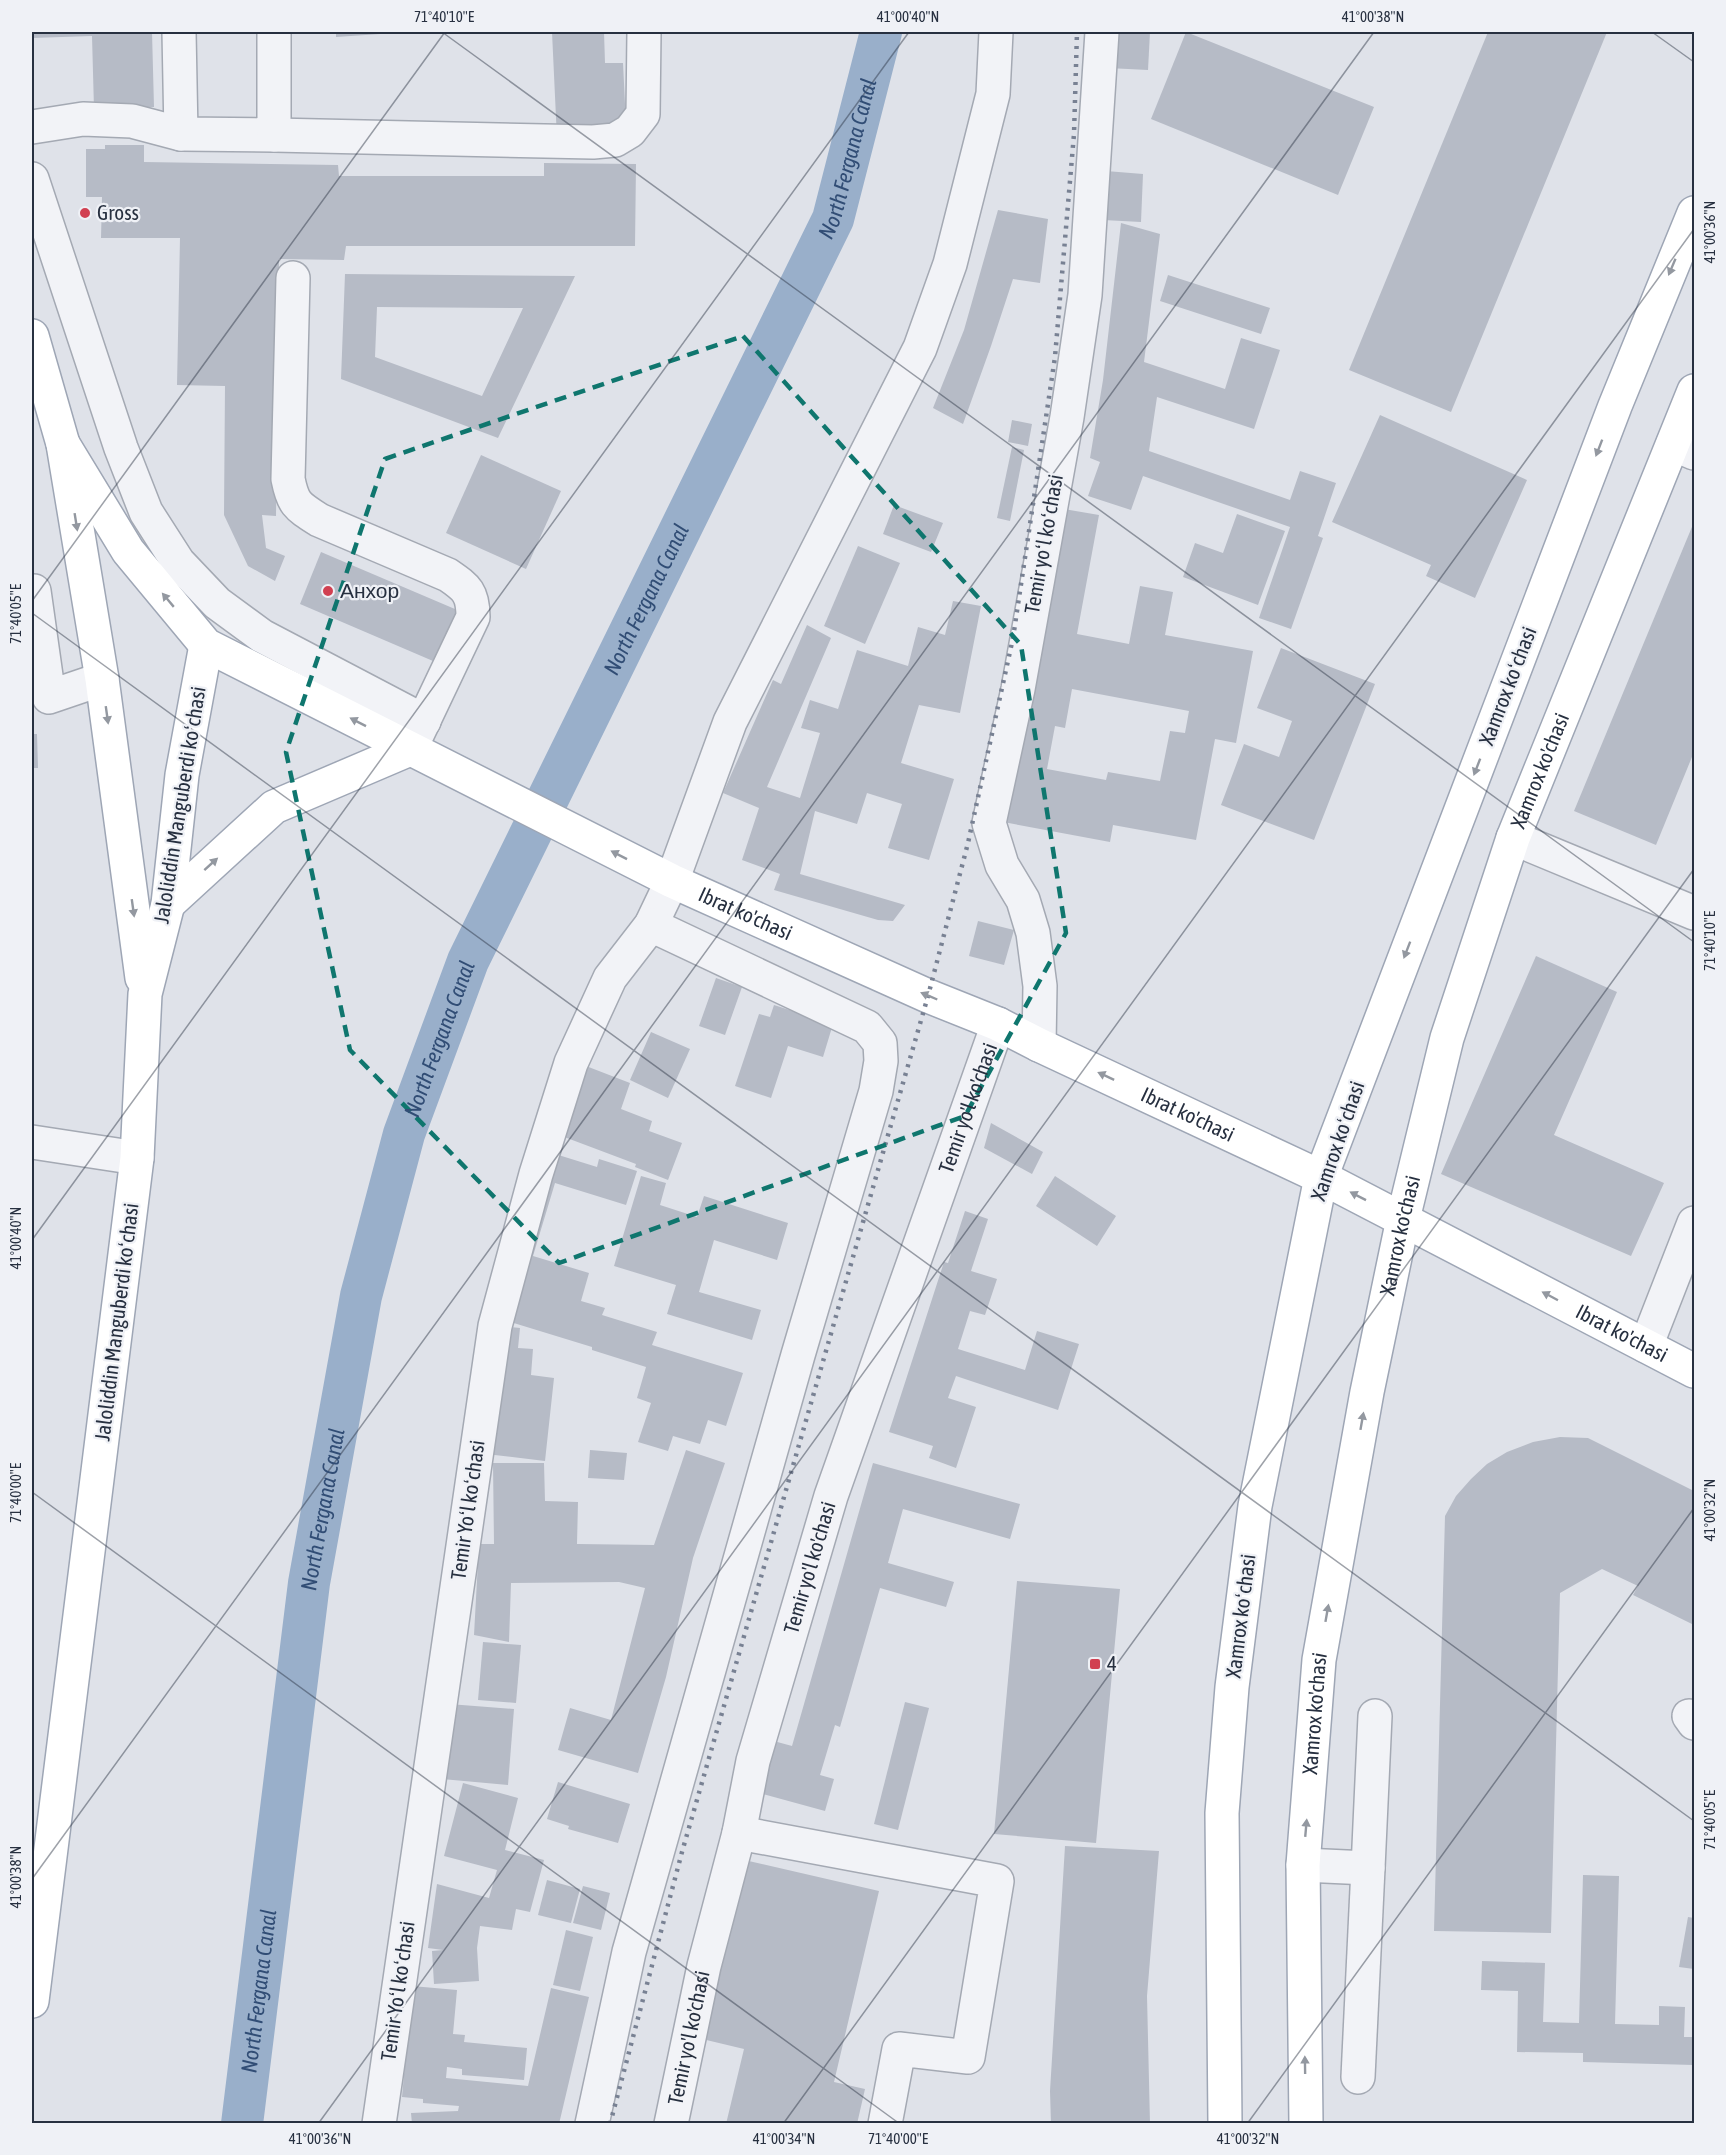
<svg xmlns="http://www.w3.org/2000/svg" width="1726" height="2155" viewBox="0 0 1726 2155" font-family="'Asap Condensed',sans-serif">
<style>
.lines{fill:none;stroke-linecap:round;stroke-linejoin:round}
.canal{stroke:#99afca;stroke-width:42}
.building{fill:#b6bbc6;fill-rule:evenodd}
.minor-casing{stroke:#a4a9b3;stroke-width:36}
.major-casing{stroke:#9ea6b5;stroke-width:36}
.minor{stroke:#f2f3f7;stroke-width:33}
.major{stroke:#fff;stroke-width:33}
.rail{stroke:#788193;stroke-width:4.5;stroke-dasharray:3 6;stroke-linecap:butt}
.oneway{fill:#9398a0}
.marked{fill:none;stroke:#0f766e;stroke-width:4.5;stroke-dasharray:12 8;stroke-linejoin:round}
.ticks{fill:none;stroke:#273040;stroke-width:1.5;stroke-opacity:0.45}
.poi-dot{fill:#d14051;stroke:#eff1f6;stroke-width:2}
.labels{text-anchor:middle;stroke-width:4.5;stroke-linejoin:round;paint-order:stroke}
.poi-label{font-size:21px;fill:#273040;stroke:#eff1f6;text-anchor:start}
.street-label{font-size:21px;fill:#273040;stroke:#eff1f6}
.water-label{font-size:22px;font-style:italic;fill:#314d75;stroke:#eff1f6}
.neatline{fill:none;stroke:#273040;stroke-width:2}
.ticks-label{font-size:15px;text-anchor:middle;fill:#273040}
</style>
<rect width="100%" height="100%" fill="#dfe2e9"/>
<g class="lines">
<path class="canal" id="s1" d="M242,2124L309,1583L361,1296L404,1134L468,961L833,219L881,32"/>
</g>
<g class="building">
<polygon points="32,32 152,32 154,107 94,109 92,36 32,38"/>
<polygon points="336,32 395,32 395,33 336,37"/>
<polygon points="552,32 604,32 605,63 623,63 626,124 557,139"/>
<polygon points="1110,32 1150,32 1148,70 1108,68"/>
<polygon points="1186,32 1374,107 1338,195 1151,119"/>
<polygon points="1488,32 1607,32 1451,412 1349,370"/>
<polygon points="105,145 144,145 144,162 338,165 339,176 544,176 544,163 636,164 635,246 346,246 344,260 279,259 276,516 262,515 266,548 285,556 275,581 248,566 224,515 225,386 177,385 180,238 101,238 102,197 86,197 86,149 105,149"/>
<polygon points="1106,171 1143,174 1141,222 1103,220"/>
<polygon points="998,210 1048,219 1040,283 1013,279 991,346 963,424 933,408 964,330"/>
<polygon points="1121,223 1160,234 1144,362 1225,389 1241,338 1280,350 1254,429 1157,397 1149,451 1290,500 1300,471 1336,483 1318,536 1323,538 1291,629 1259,618 1290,527 1143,476 1131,510 1088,496 1100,462 1090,458 1103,380"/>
<path d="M345,274L575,276L498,438L341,379ZM377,307L523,308L482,396L375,357Z"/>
<polygon points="1168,275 1270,308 1261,334 1160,301"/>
<polygon points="1380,415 1527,480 1475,598 1426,576 1431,565 1332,522"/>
<polygon points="1012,420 1032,424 1028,446 1008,442"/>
<polygon points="1012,447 1024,450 1010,521 997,518"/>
<polygon points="481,455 561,491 526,569 446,533"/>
<polygon points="894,505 943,523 931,552 883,534"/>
<path d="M1058,508L1099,515L1077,634L1129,644L1140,586L1173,592L1165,635L1253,651L1236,743L1215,739L1196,840L1113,825L1110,842L998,821ZM1072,689L1189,711L1185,733L1170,731L1160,781L1108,772L1106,780L1047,769L1055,726L1065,728Z"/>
<polygon points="1237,514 1285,531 1258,605 1183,577 1195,543 1223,553"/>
<polygon points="1694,522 1694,752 1656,845 1574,811"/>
<polygon points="858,546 900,563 865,644 824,626"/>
<polygon points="321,552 469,615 447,667 300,604"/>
<polygon points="953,601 981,606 960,713 919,705 901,763 954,779 929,860 888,848 902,804 867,793 857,824 815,811 800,874 905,905 893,921 878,920 774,890 780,874 742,860 759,808 723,793 773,680 781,684 807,625 831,638 767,787 800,798 820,733 801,728 810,700 838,709 857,650 908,666 918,627 945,635"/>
<polygon points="1281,648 1375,684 1314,840 1221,805 1244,744 1279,757 1292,721 1257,708"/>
<polygon points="32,734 37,734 38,768 32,768"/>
<polygon points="978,921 1014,930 1004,965 969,956"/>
<polygon points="1536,956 1617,992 1554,1135 1664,1183 1631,1256 1441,1174"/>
<polygon points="716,978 742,987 725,1035 699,1026"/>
<polygon points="774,1005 833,1024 823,1057 788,1046 771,1098 735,1086 759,1014 770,1017"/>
<polygon points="651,1032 690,1049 668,1098 630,1080"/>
<polygon points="586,1066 630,1083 621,1109 652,1121 649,1131 682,1143 668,1180 635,1167 636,1164 559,1135"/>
<polygon points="991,1123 1043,1152 1032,1174 984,1148"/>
<polygon points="552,1153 597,1167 599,1159 637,1171 626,1205 555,1183 533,1256 589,1273 581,1301 605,1308 602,1315 657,1332 652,1345 743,1373 726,1426 708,1420 700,1444 673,1436 668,1451 638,1442 651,1403 637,1398 646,1367 592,1350 592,1347 501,1319"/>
<polygon points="641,1176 666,1183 660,1205 697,1217 704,1196 788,1223 777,1260 714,1240 699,1292 761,1310 752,1340 667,1314 676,1285 614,1266"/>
<polygon points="1055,1176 1116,1216 1097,1246 1036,1206"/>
<polygon points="965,1211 988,1219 971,1271 997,1279 985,1315 970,1311 958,1349 1025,1370 1037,1331 1079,1344 1058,1410 956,1376 948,1398 976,1407 956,1468 929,1458 933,1446 889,1432 944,1262 948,1263"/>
<polygon points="500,1326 520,1328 518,1348 533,1349 531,1375 554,1378 545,1461 486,1454"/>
<polygon points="1560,1437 1588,1438 1694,1491 1694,1625 1633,1595 1638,1586 1602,1569 1560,1593 1551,1933 1434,1931 1445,1516 1456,1496 1471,1479 1487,1464 1507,1452 1533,1442"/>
<polygon points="590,1450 627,1453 624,1480 588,1478"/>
<polygon points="686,1450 725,1463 693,1558 666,1677 638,1773 558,1750 570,1708 611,1720 645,1588 619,1582 511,1583 509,1642 474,1635 479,1544 494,1544 493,1463 544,1463 545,1501 578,1502 577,1544 654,1545"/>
<polygon points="873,1463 1020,1504 1010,1539 903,1509 888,1563 954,1582 946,1607 880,1588 840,1727 835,1725 820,1775 834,1779 825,1811 756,1792 770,1740 792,1746"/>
<polygon points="1017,1581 1120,1589 1096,1843 994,1834"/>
<polygon points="483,1642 521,1645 516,1703 478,1700"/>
<polygon points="905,1702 929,1708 898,1830 874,1824"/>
<polygon points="449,1704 514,1709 508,1785 442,1779"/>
<polygon points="558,1782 630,1804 618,1843 568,1829 569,1826 547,1819"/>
<polygon points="463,1783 518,1798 505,1850 544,1860 530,1912 516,1909 512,1930 480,1926 477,1948 479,1981 434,1984 432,1951 443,1950 428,1948 437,1884 489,1898 497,1870 444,1856"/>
<polygon points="1065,1846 1159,1851 1147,1996 1150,2124 1051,2124 1050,2091"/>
<polygon points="740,1859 879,1891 834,2082 865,2089 857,2124 726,2124 744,2049 698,2038"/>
<polygon points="1583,1875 1619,1876 1615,2024 1659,2025 1659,2006 1685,2007 1684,2037 1694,2037 1694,2065 1583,2062 1583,2053 1517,2052 1518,1991 1481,1990 1482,1961 1545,1963 1543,2022 1579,2023"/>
<polygon points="547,1880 580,1889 571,1923 538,1915"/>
<polygon points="583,1886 610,1893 601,1930 573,1923"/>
<polygon points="1688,1917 1694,1918 1694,1969 1679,1967"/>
<polygon points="566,1930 593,1937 580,1991 553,1985"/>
<polygon points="412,1986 457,1990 453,2034 465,2035 464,2042 527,2048 524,2080 462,2075 462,2069 447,2067 446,2078 528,2086 551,1988 589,1997 559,2124 412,2124 411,2113 458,2111 459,2106 423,2103 423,2099 402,2097"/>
</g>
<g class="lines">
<g class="minor-casing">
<g id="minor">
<polyline points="179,32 181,134"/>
<polyline points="32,127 83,119 132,121 181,134 274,135 274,32"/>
<polyline points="274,135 593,142 615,140 630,131 643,114 644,32"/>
<polyline points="32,179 121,448 146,512 178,562 217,603 262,636 424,721"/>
<path d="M293,278L288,479C293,504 297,506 319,520L448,575C467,588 473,593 473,617L415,739"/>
<polyline points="1673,444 1694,453"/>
<polyline points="32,591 34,591 49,697 102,679"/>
<polyline points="1513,838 1694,913"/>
<polyline points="1039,1045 1040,986 1033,933 1023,900 1002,865 989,823 1018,689 1067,417 1085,295 1102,32"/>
<polyline points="32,1142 137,1158"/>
<polyline points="1646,1346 1694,1223"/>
<polyline points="1689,1716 1694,1723"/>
<polyline points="739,1833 997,1881 968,2057 899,2049 885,2124"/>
<polyline points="1303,1865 1368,1868 1375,1716"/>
<polyline points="1358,2077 1368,1868"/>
<polyline points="379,2124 495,1326 536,1174 571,1063 610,978 651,925 672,881 730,722 920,348 950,264 993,94 996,32"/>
<polyline points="592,2124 629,1952 798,1355 876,1091 881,1061 880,1043 867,1027 651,925"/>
<path id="s2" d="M671,2124L704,1966L739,1833L753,1761L831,1496L998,1024"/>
</g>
</g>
<g class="major-casing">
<g id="major">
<polyline points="32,336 63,444 102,679 142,978"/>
<path id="s3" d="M63,444L128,551L206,645L672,881L928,996L998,1024L1039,1045L1321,1177L1694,1371"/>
<polyline points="168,904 274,807 410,749"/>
<polyline points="32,2001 137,1158 145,994 168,904 182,775 206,645"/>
<polyline points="1225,2124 1222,1813 1232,1687 1255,1506 1321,1177 1615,406 1694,213"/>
<path id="s4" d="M1306,2124L1303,1865L1319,1660L1367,1392L1403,1219L1447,1038L1513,838L1694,391"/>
</g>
</g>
<use href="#minor" class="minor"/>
<use href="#major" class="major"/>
<polyline class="rail" points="610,2124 682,1852 928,996 968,843 1013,638 1055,357 1074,134 1077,32"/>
</g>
<defs><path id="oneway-solid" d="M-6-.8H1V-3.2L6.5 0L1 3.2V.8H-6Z" transform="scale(1.5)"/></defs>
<g class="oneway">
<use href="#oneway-solid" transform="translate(1672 267) rotate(113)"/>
<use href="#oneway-solid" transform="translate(1599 448) rotate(111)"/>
<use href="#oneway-solid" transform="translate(76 522) rotate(81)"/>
<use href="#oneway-solid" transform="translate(168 600) rotate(-130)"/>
<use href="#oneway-solid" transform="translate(107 715) rotate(82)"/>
<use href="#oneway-solid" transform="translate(358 722) rotate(-153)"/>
<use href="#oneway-solid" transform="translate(1477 767) rotate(111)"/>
<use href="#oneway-solid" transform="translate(619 855) rotate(-153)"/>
<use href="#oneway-solid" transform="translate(211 864) rotate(-42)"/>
<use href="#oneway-solid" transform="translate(133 908) rotate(82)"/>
<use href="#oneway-solid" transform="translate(1407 950) rotate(111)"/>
<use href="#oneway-solid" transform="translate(929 996) rotate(-157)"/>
<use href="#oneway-solid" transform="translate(1106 1076) rotate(-155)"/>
<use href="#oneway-solid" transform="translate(1358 1196) rotate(-153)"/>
<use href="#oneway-solid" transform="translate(1550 1296) rotate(-152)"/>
<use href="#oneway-solid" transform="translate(1362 1421) rotate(-80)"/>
<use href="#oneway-solid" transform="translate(1327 1613) rotate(-80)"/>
<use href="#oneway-solid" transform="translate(1306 1828) rotate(-85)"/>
<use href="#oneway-solid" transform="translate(1305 2065) rotate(-91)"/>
</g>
<path class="marked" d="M743,336L1021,645L1066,933L965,1116L559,1263L350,1050L286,752L385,459Z"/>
<path class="ticks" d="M442,32L1694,942M1652,32L1694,62M32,601L445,32M32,613L1694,1821M32,1240L909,32M32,1492L900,2124M32,1879L1374,32M318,2124L1694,229M783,2124L1694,869M1247,2124L1694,1508"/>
<g class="poi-dot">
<circle cx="85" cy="213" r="6"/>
<circle cx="328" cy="591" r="6"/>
<rect x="1089" y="1658" width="12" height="12" rx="3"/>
</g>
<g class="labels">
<g class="poi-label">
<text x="97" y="220">Gross</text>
<text x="340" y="598">Анхор</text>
<text x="1107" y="1671">4</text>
</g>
<g class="street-label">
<text transform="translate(1044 544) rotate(-80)" y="7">Temir yoʻl koʻchasi</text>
<text transform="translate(1508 686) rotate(-69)" y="7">Xamrox koʻchasi</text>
<text dy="7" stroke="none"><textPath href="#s4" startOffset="1383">Xamrox ko'chasi</textPath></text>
<text transform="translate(180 805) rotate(-81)" y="7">Jaloliddin Manguberdi koʻchasi</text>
<text dy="7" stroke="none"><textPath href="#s3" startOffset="850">Ibrat ko'chasi</textPath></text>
<text dy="7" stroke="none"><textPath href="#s2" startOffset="1060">Temir yo'l ko'chasi</textPath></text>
<text dy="7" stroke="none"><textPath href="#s3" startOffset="1336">Ibrat ko'chasi</textPath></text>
<text transform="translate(1338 1141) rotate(-71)" y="7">Xamrox koʻchasi</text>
<text dy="7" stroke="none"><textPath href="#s4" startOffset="897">Xamrox ko'chasi</textPath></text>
<text transform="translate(117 1322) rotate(-83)" y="7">Jaloliddin Manguberdi koʻchasi</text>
<text dy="7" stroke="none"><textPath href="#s3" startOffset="1822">Ibrat ko'chasi</textPath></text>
<text transform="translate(468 1510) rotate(-82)" y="7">Temir Yoʻl koʻchasi</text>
<text dy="7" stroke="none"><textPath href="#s2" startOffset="574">Temir yo'l ko'chasi</textPath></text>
<text transform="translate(1241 1616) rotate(-83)" y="7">Xamrox koʻchasi</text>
<text dy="7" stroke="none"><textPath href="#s4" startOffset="411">Xamrox ko'chasi</textPath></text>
<text transform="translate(398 1991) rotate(-82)" y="7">Temir Yoʻl koʻchasi</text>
<text dy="7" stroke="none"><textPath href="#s2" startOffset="88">Temir yo'l ko'chasi</textPath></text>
</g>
<g class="water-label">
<text dy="8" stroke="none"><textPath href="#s1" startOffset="2078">North Fergana Canal</textPath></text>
<text dy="8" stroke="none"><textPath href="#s1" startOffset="1592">North Fergana Canal</textPath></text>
<text dy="8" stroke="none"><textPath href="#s1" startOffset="1106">North Fergana Canal</textPath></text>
<text dy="8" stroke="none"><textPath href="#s1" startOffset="620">North Fergana Canal</textPath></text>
<text dy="8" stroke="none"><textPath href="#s1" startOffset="134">North Fergana Canal</textPath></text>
</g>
</g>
<rect width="1726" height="2155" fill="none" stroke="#eff1f6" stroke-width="66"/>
<rect x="33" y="33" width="1660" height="2089" class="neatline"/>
<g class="ticks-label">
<text x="444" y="22">71°40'10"E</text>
<text x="908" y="22">41°00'40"N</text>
<text x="1373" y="22">41°00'38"N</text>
<text transform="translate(1710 232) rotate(-90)" y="5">41°00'36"N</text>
<text transform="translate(16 614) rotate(-90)" y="5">71°40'05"E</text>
<text transform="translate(1710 941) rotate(-90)" y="5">71°40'10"E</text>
<text transform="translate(16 1238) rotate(-90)" y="5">41°00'40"N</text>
<text transform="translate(16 1493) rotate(-90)" y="5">71°40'00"E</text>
<text transform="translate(1710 1510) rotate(-90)" y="5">41°00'32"N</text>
<text transform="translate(1710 1820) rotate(-90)" y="5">71°40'05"E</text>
<text transform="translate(16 1877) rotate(-90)" y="5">41°00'38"N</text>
<text x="320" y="2144">41°00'36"N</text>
<text x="784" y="2144">41°00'34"N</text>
<text x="898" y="2144">71°40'00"E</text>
<text x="1248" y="2144">41°00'32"N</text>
</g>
</svg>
